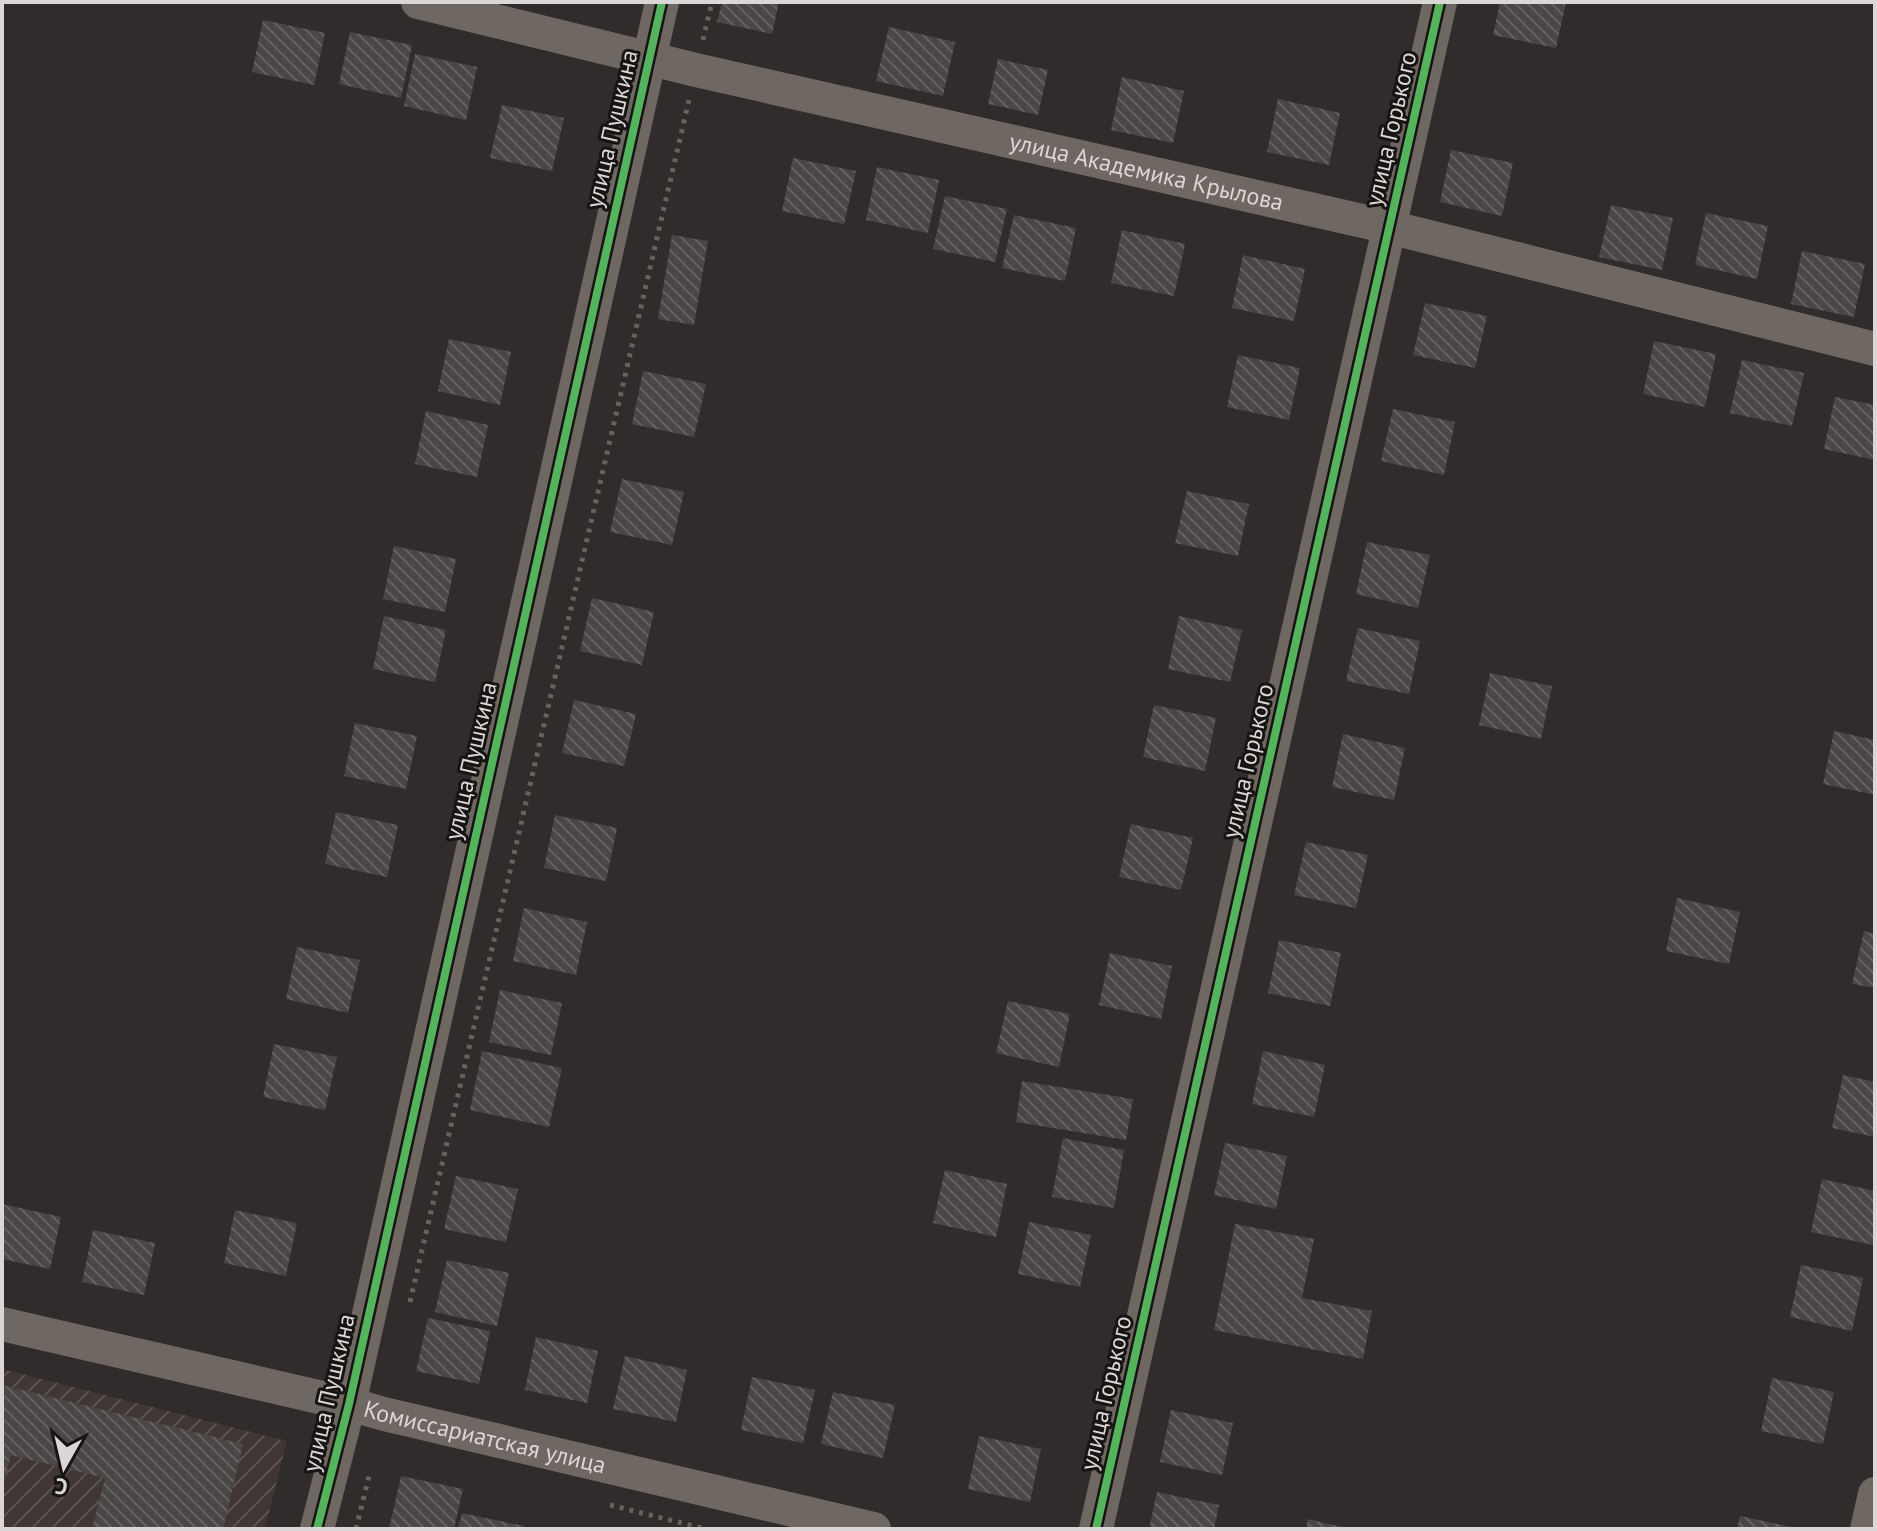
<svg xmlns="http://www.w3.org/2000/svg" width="1877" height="1531" viewBox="0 0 1877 1531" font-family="'PT Sans',sans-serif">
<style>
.industrial{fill:url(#industrial-furrows)}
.building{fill:url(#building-back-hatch)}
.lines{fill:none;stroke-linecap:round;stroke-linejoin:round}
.path{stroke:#68625e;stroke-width:5;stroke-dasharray:4 6;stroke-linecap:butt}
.minor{stroke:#6f6761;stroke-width:34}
.cycleway-casing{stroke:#171514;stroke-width:13}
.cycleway{stroke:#56b35d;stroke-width:8}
.labels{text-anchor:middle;stroke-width:6;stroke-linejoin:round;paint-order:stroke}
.street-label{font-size:24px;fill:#dbd7d6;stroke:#171514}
</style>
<defs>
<pattern id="industrial-furrows" width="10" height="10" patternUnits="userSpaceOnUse" patternTransform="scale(2)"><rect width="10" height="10" fill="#403634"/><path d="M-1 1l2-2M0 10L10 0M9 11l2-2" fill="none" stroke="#5b5251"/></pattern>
<pattern id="building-back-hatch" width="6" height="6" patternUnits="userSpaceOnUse" patternTransform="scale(2)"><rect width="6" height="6" fill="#4a4646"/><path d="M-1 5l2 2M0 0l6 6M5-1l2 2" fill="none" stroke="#646060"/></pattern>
</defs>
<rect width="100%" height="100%" fill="#302c2b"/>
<polygon class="industrial" points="2,1369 287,1441 265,1529 2,1529"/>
<g class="building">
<polygon points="722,2 779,2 772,34 717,22"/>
<polygon points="1500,2 1566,2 1556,48 1493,35"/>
<polygon points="263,20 325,33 314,85 252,72"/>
<polygon points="889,27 955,42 943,96 876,81"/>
<polygon points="350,32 412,45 401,98 339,84"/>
<polygon points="415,54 477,67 466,120 404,106"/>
<polygon points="998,59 1048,70 1038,115 988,104"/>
<polygon points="1122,77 1184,91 1173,143 1111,130"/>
<polygon points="1278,99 1340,113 1329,165 1267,152"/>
<polygon points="502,105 564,118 552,171 490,158"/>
<polygon points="1451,150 1513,163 1502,216 1440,202"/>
<polygon points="793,158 856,171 844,224 782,211"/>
<polygon points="877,167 939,180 928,233 866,220"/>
<polygon points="945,196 1007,209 995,262 933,249"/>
<polygon points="1611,205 1673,218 1662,270 1599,257"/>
<polygon points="1706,213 1768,226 1757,279 1695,265"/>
<polygon points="1014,215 1076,228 1065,281 1002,268"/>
<polygon points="1122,230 1185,244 1174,296 1111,283"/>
<polygon points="672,235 708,241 694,325 658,319"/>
<polygon points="1802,251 1865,264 1854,317 1791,304"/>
<polygon points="1243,255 1305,269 1294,321 1232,308"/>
<polygon points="1425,303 1487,316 1475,368 1413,355"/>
<polygon points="449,339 511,352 500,405 438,391"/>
<polygon points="1654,341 1716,354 1705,407 1643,394"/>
<polygon points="1238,355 1300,368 1289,420 1227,407"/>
<polygon points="1742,360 1804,373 1792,426 1730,413"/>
<polygon points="643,371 706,384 694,437 632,424"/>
<polygon points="1835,397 1875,405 1875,460 1824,449"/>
<polygon points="1393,409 1455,422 1444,475 1381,461"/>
<polygon points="426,411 488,425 477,477 415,464"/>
<polygon points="622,479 684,492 672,545 610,532"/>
<polygon points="1187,491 1249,504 1238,556 1175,543"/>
<polygon points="1367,542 1430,555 1418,608 1356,594"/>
<polygon points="394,546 456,559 445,612 383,599"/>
<polygon points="592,598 654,612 642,665 580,651"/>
<polygon points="384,616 446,630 435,682 373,669"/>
<polygon points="1179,616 1242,630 1230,682 1168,669"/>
<polygon points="1358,628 1420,641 1409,694 1346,681"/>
<polygon points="1490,673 1552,686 1541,739 1479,725"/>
<polygon points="574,700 636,714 624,766 562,753"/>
<polygon points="1154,705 1216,718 1205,771 1143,757"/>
<polygon points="355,723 417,736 406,789 344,776"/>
<polygon points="1834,731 1875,740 1875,795 1823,784"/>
<polygon points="1343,734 1405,748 1394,800 1332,787"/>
<polygon points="336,812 398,825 387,877 325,864"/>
<polygon points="555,815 617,828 606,881 544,868"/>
<polygon points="1131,824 1193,838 1181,890 1119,877"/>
<polygon points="1306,842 1368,855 1356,908 1294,895"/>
<polygon points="1677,898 1740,912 1729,964 1666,951"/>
<polygon points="524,908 587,922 576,975 513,961"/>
<polygon points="1864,931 1875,934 1875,988 1852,984"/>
<polygon points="1279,940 1341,953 1330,1006 1268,993"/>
<polygon points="297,947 360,960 348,1013 286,999"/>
<polygon points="1110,953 1172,966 1161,1019 1099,1005"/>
<polygon points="500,990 562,1003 551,1055 489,1042"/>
<polygon points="1008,1001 1070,1014 1059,1067 996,1053"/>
<polygon points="274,1044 337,1057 325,1110 263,1097"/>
<polygon points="482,1051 562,1068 549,1127 470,1110"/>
<polygon points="1263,1051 1325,1065 1314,1117 1252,1104"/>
<polygon points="1843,1075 1875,1082 1875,1137 1832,1128"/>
<polygon points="1022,1081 1133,1099 1126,1140 1016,1122"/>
<polygon points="1063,1138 1124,1150 1114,1208 1052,1197"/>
<polygon points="1225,1143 1287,1156 1276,1209 1214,1195"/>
<polygon points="945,1170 1007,1184 996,1237 933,1223"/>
<polygon points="456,1176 518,1189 506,1242 444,1229"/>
<polygon points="1822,1179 1875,1191 1875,1236 1873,1245 1811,1232"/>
<polygon points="2,1204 61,1217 50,1269 2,1259"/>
<polygon points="235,1210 297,1223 286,1276 224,1263"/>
<polygon points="1029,1222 1091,1235 1080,1287 1018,1274"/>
<polygon points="1235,1224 1314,1239 1302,1298 1372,1311 1363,1359 1214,1330"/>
<polygon points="93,1230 155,1243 144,1295 82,1282"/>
<polygon points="447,1260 509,1273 497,1326 435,1312"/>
<polygon points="1801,1265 1863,1278 1852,1331 1790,1317"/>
<polygon points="428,1318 490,1331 479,1384 416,1371"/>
<polygon points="536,1337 598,1351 587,1403 525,1390"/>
<polygon points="625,1356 687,1370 676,1422 613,1409"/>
<polygon points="752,1377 815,1390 803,1443 741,1430"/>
<polygon points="1772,1378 1834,1392 1823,1444 1761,1431"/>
<polygon points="2,1385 243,1444 223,1529 92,1529 105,1478 11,1455 2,1489"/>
<polygon points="833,1392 895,1405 883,1458 821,1444"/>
<polygon points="1171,1410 1233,1423 1222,1475 1160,1462"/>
<polygon points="979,1436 1041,1449 1030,1502 968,1489"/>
<polygon points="401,1476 463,1489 454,1529 389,1529"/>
<polygon points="1157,1492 1219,1505 1214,1529 1149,1529"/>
<polygon points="462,1513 524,1526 523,1529 458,1529"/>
<polygon points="1740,1516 1797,1528 1797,1529 1737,1529"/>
<polygon points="1308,1519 1347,1528 1347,1529 1306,1529"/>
</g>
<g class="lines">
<g class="path">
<polyline points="703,40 712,2"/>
<polyline points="410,1302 689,100"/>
<polyline points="610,1505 706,1529"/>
<polyline points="356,1529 369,1476"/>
</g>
<g class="minor">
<path id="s1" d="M418,2L696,70L1389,227L1875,349"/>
<path id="s2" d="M2,1324L349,1404L384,1414L874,1529"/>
<polyline points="317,1529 349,1404 662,2"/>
<polyline points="1096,1529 1440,2"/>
<polyline points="1867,1529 1875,1494"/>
</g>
<g class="cycleway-casing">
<g id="cycleway">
<polyline points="317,1529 349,1404 662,2"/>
<polyline points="1096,1529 1440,2"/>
</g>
</g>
<use href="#cycleway" class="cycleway"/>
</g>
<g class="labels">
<g class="street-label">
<text transform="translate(612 129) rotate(-77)" y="8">улица Пушкина</text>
<text transform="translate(1391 129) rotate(-77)" y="8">улица Горького</text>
<text dy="8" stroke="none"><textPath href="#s1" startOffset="748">улица Академика Крылова</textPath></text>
<text transform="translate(471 761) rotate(-77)" y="8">улица Пушкина</text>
<text transform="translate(1248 761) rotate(-77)" y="8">улица Горького</text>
<text transform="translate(329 1393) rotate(-77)" y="8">улица Пушкина</text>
<text transform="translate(1106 1393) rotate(-77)" y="8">улица Горького</text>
<text dy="8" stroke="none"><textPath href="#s2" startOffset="496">Комиссариатская улица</textPath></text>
</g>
</g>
<rect width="1877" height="1531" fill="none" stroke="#dbd7d6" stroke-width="8"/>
<g transform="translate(64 1467) rotate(188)" stroke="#171514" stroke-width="6" paint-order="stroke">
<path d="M0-6L14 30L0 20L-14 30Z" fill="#dbd7d6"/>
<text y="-12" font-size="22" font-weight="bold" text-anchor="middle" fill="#dbd7d6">С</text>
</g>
</svg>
